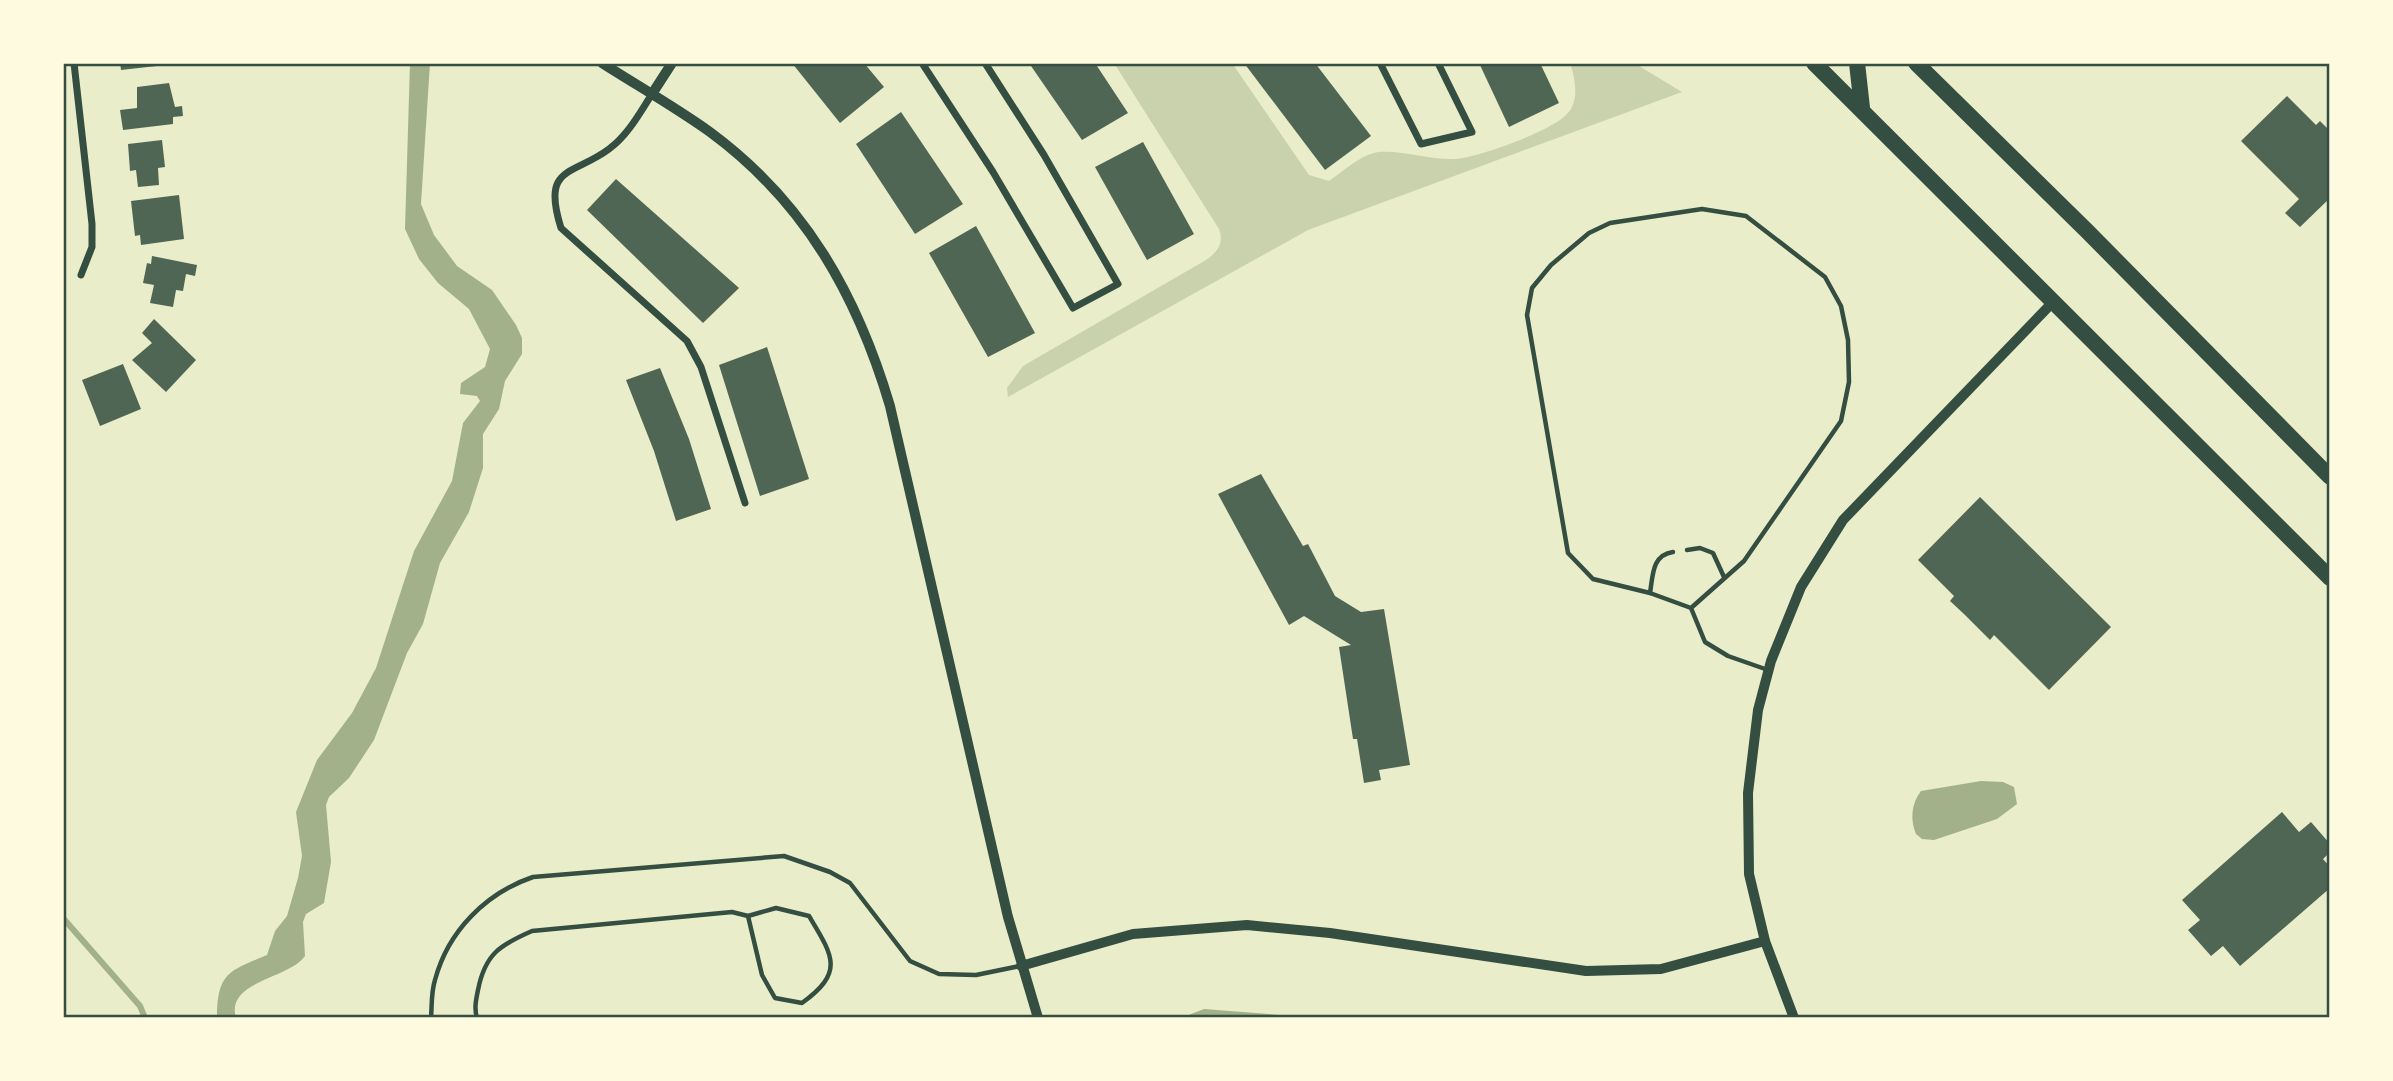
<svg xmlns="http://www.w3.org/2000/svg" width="2393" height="1081" viewBox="0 0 2393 1081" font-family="Mulish,sans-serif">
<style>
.green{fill:#cad2ad}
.water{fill:#a3b18a}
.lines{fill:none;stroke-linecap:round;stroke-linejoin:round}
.stream{stroke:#a3b18a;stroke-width:6}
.building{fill:#4f6655}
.service{stroke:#344e41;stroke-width:4.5}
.minor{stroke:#344e41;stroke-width:7}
.tertiary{stroke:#344e41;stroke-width:10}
.trunk{stroke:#344e41;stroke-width:16}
.neatline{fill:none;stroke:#344e41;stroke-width:2.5}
</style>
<rect width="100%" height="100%" fill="#e9edc9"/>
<path class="green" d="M1114,63H1232L1309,175L1329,181C1344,171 1361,154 1379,152C1404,150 1429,160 1454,159C1475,159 1554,130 1567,114C1580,101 1575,78 1570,63H1634L1682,92L1308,230L1008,397L1007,388L1023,366L1206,260C1218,252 1224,243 1219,229Z"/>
<g class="water">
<path d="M410,63H430L421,204L434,235L457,266L492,290L516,325L522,338V354L505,381L499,409L483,434V468L469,512L440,563L423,624L407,653L374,740L349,778L329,797L326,805L331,862L324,903L306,914L303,922L305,956C289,979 225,981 236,1018H217C217,973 229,971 267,955L275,931L287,916L298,878L302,856L296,812L317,760L352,713L376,668L414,551L452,481L463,423L480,401L477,396L460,394L461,383L485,367L490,349L469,309L438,283L419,259L405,229Z"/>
<path d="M1981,781L2003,782L2014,787L2017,804L1997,819L1934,840L1922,839L1916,834C1910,820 1911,804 1921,791Z"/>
<polygon points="1204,1009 1318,1018 1181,1018"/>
</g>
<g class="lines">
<polyline class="stream" points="63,918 140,1006 145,1018"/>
</g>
<g class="building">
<polygon points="120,63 157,63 157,66 121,70"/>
<polygon points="792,63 864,63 884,87 840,123"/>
<polygon points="1029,63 1095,63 1128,113 1082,140"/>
<polygon points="1244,63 1315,63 1371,136 1325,170"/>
<polygon points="1479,63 1540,63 1559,103 1509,127"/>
<polygon points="169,83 175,107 182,106 183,116 173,117 173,124 123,130 120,110 137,108 137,87"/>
<polygon points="2287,96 2316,125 2320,121 2330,131 2330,198 2300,227 2285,213 2299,199 2241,141"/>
<polygon points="901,112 963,204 915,234 856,144"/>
<polygon points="162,140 165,167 158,168 159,185 138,187 136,170 130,171 128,144"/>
<polygon points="1143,142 1194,234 1147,260 1095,167"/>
<polygon points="616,179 739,288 703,323 587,210"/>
<polygon points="179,195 184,239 141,245 140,235 135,236 131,201"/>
<polygon points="976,226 1035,333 988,357 929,253"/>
<polygon points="152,256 197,265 195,276 186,274 183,291 176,290 173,307 150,303 154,285 143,283 147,263 151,264"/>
<polygon points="154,319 196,360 166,392 132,360 152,343 142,333"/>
<polygon points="767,347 809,479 760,496 719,365"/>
<polygon points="123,364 141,409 100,426 82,380"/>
<polygon points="660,368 689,439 711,509 676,521 654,451 626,380"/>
<polygon points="1261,474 1303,546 1308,544 1335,596 1361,612 1384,609 1410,765 1379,770 1381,780 1364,783 1357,739 1353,739 1339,647 1351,645 1304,616 1289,625 1218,494"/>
<polygon points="1980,497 2111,627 2049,690 1994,635 1990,640 1964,614 1950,601 1954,596 1918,560"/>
<polygon points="2282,812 2299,832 2311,822 2330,844 2330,852 2323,859 2330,867 2330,888 2240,966 2223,946 2211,956 2188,930 2200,920 2182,900"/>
</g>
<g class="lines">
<g class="service">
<polyline points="1687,550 1700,548 1713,553 1724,577"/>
<path d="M1650,593C1653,575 1652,555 1673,552"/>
<polyline points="1691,608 1650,593 1593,579 1568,553 1527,315 1532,288 1551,265 1589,233 1610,223 1702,209 1746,216 1825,277 1841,306 1848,340 1849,382 1841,421 1744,561 1691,608 1705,642 1728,656 1768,670"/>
<path d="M431,1018C432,1006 431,992 435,980C448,931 486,893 533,877L784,856L830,872L850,883L910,961L939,974L976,975L1020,966"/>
<path d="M477,1018C474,1008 476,1000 478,990C485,954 500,945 532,931L732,912L748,916L776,908L809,916C833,956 845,972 802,1003L775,998L762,975L748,916"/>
</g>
<g class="minor">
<polyline points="74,63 92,224 92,247 81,275"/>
<polyline points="922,63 993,172 1073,308 1118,284 1044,155 985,63"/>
<polyline points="1380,63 1421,144 1472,132 1438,63"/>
<path d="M652,94C639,114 628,135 609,149C573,176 541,165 561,228L687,341L701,367L745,503"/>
</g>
<g class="tertiary">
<path d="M602,63C638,86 675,107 710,132C805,202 857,295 890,406L1008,917L1038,1018"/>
<polyline points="652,94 672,63"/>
<polyline points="1021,966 1133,934 1247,925 1330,933 1586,971 1661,969 1765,941"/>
<polyline points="1794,1018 1765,941 1749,874 1748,793 1758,710 1771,661 1801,587 1843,520 2052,303"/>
</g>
<g class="trunk">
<polyline points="1814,63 2330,578"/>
<polyline points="1857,63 1862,108"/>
<polyline points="1916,63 2087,231 2330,477"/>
</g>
</g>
<rect width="2393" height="1081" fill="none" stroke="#fefae0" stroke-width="130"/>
<rect x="65" y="65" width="2263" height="951" class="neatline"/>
</svg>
